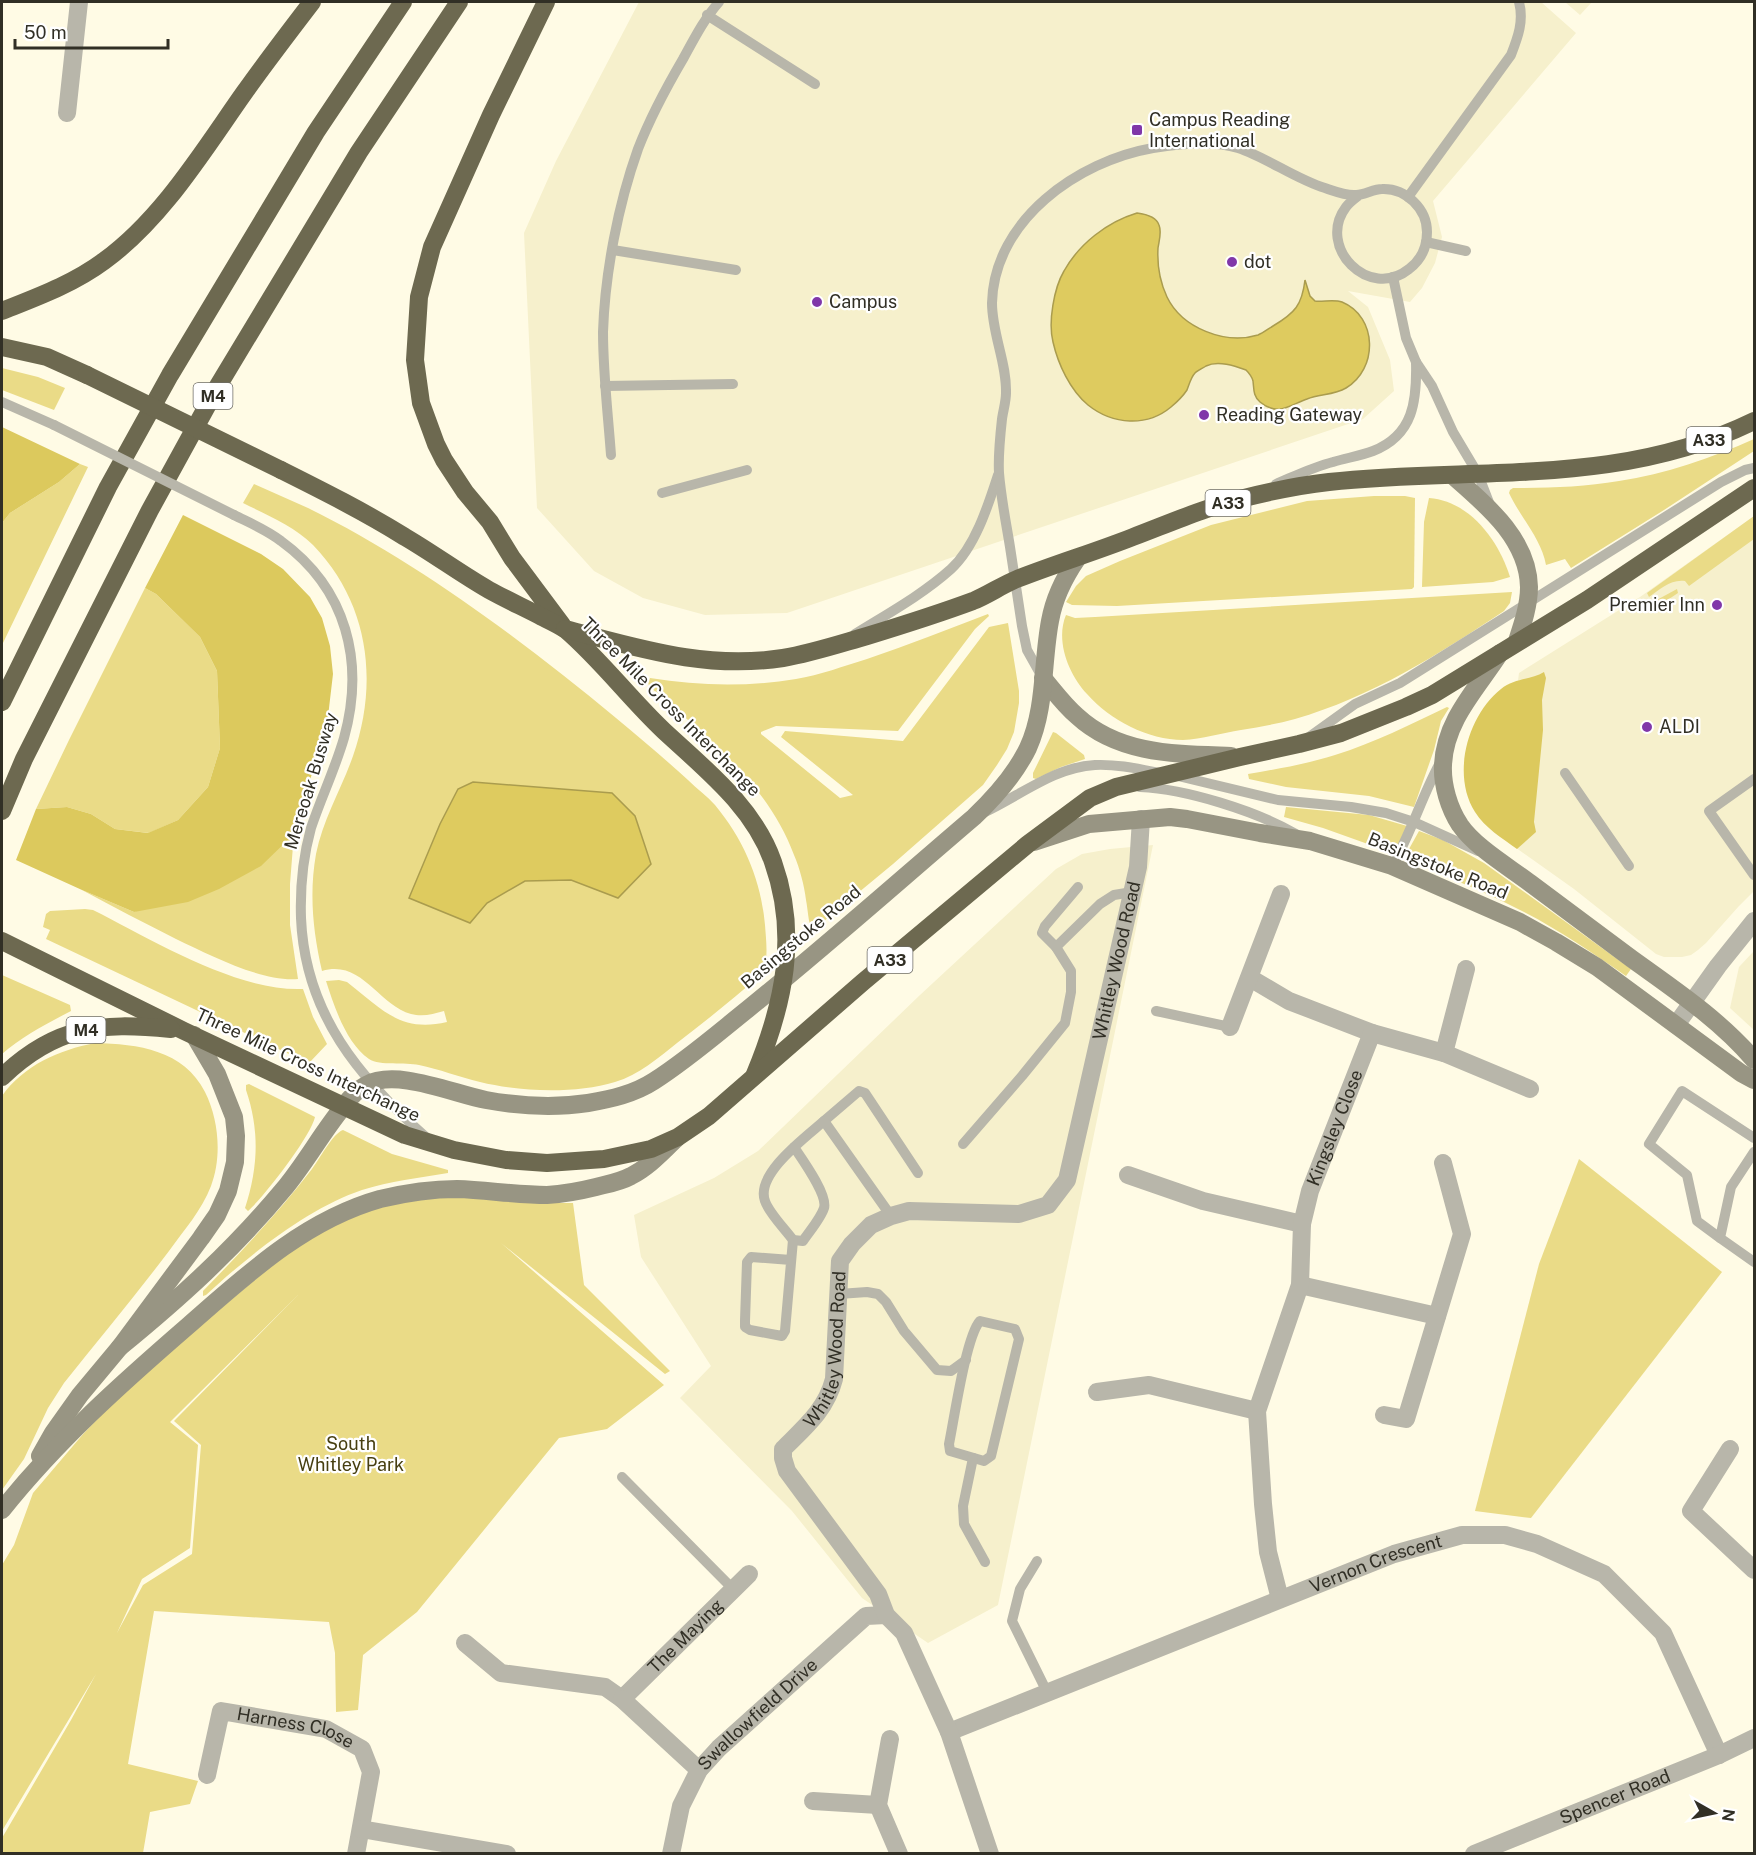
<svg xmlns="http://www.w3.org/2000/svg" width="1756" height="1855" viewBox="0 0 1756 1855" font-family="'Public Sans',sans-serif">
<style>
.built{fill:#f6f0cc}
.green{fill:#eadb87;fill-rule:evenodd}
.forest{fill:#dcc95d}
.water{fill:#decb5f;stroke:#aa9c4e;stroke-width:1.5}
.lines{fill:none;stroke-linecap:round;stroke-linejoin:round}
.lane{stroke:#b8b6aa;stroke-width:10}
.street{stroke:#b8b6aa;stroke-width:18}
.secondary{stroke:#989583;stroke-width:18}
.highway{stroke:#6d6950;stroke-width:18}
.lane-bridge{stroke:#b8b6aa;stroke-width:10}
.highway-bridge{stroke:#6d6950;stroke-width:18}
.poi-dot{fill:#8037a9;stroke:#fff;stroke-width:2}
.labels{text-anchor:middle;stroke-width:4.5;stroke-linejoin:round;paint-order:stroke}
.shield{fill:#fff;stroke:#6f6d66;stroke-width:1.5}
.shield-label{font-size:16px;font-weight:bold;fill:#312f25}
.poi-label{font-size:18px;fill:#312f25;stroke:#fff;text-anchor:start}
.street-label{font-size:18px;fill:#312f25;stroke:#fff}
.park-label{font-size:18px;fill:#473f11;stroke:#fff}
</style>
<rect width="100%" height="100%" fill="#fffbe5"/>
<g class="built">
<polygon points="639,2 1541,2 1576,33 1433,201 1442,237 1435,263 1422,288 1410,302 1348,291 1368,307 1390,360 1394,391 1363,419 787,613 705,615 643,598 594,571 537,508 524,233 556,161"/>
<polygon points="1565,2 1592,2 1580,15"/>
<polygon points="1754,516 1754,891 1739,906 1706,943 1698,950 1691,955 1682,957 1664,957 1656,954 1574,889 1498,835 1519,673 1640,597"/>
<polygon points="1153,845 998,1605 928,1643 862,1598 792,1511 680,1398 711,1366 641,1257 634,1215 714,1178 758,1151 920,995 1056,869 1082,854 1110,849"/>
<polygon points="1754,951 1754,1030 1730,1008 1739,967"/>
</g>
<g class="green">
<polygon points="2,368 38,377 65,388 54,410 2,390"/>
<path d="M1754,439V451L1664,510L1571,568L1565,559L1546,565C1541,538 1520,517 1509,493L1510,490L1513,488C1549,488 1584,487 1619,481C1665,474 1712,458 1754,439Z"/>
<polygon points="80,464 88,467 2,645 2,523 10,513 59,482"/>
<path d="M254,484C272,492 290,500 308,508C416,561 523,641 616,718C640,738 665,759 688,780C697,789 707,796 715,805C744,840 761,880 765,925C766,940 769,960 762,974C734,998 706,1021 677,1043C658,1058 639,1075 615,1082C575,1094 521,1092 480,1082C459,1077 439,1069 419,1065C405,1062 380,1066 369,1059C346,1043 334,1006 326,981L339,980L347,982C382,1009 400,1033 447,1022L444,1011C433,1014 423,1017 411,1014C378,1005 362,959 322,971C313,932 309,894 316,854C323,819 341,790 353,756C379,682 369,603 313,545C294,526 267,515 243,503ZM458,789L618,897L571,879L525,881L487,903L410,898L440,824Z"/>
<polygon points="1374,496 1405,496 1415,498 1414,587 1412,589 1117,606 1072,605 1066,602 1076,586 1086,576 1120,561 1211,525 1307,501"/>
<path d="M1429,498C1470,501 1499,541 1510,577L1493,582L1422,587L1424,522Z"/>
<path d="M1754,516V539L1689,586L1685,581C1671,579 1660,589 1649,597L1647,593Z"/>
<polygon points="145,588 156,594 200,637 217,671 220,748 208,787 178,820 149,833 115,829 91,814 67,807 36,809 69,740"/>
<polygon points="1677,589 1678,593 1657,607 1653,602"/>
<path d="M1512,592L1510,603L1504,611C1438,655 1371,697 1295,719C1277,724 1259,727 1241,730C1222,733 1202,739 1183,740C1148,740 1110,720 1087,694C1069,675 1055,641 1066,615L1075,618L1095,617Z"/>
<path d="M988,614L989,616L975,629L898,731L776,726L761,732V734L771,742L840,798L853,795L781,737L785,731L903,741L989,627L1008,623L1019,691V703L1014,732L1007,749L997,765L983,785L893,864L812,931C808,921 808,910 806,900C804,885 800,869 794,855C768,784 705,735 649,686L648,682L650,678C699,686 747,687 796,679C820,675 844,666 867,659C908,645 948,629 988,614Z"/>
<path d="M1447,707L1449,708L1441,721L1434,750L1414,807L1369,796L1286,787L1249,779L1248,774C1277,769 1307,764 1335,755C1374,743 1411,724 1447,707Z"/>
<polygon points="1053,732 1056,733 1084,755 1085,759 1061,767 1036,779 1033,778 1033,773"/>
<polygon points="1286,807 1369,815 1407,826 1397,850 1393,853 1323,828 1284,817"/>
<path d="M1419,831L1443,840L1484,863L1631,969L1626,976C1591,952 1555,927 1516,908C1479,889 1440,874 1402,858L1409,849Z"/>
<path d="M294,833L290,884V925L298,979C261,982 210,955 176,939C145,923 113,907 82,890L134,912L293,836Z"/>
<path d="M85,909L93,910C151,939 237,992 303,989L313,1017L327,1044L310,1062H306L46,939L50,930L43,927L46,914L50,911Z"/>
<path d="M2,975L70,1005L71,1011C46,1024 23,1036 2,1054Z"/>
<path d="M95,1043C138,1044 184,1050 205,1092C219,1120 222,1157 211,1186C202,1210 184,1230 169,1251C135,1296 99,1339 64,1383L48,1408L24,1459L2,1490V1096C24,1065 59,1050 95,1043Z"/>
<path d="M249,1084L315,1117C311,1136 264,1197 248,1211L245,1208C258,1168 260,1131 246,1090V1085Z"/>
<path d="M343,1130L392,1154L448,1170V1173C419,1178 390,1181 362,1190C308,1208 248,1256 206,1295L203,1296V1291C241,1252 278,1213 312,1169C319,1160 333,1133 343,1130Z"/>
<polygon points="1579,1159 1722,1272 1531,1518 1475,1511 1539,1264"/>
<path d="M440,1194L548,1203H573L584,1285L670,1371L665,1374L501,1243L664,1385L607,1429L559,1438L417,1612L363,1655L358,1710L336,1712L335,1653L329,1622L154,1611L128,1764L198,1781L190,1804L150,1812L143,1853H2V1838L71,1720L96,1674L2,1831V1565L14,1545L33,1493L84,1433L131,1384L264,1272L306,1240L367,1209ZM299,1294L174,1421L201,1445L192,1554L143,1585L117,1633L142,1579L190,1548L198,1445L170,1422Z"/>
</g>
<g class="forest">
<polygon points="2,427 80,464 59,482 10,513 2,523"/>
<polygon points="183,515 261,554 283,569 310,597 322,618 330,646 333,674 327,725 293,835 261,866 219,889 188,902 134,912 82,890 16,860 36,809 67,807 91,814 115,829 148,833 178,820 208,787 220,748 217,671 200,637 156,594 145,588"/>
<path d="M1544,672L1546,678L1542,700L1543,730L1534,822L1536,832L1517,849C1502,838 1485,828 1475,812C1451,774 1468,715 1501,689C1514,678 1531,680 1544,672Z"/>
</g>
<g class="water">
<path d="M1137,213C1145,214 1156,216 1159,225C1162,232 1159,241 1158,248C1157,265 1160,282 1167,297C1182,328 1225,345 1258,335C1263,333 1268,329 1273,326C1295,313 1302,305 1305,280L1310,296L1315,301C1323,302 1334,299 1342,302C1378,317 1378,369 1346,388C1334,395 1320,394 1307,399C1290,405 1278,417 1260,402C1253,396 1254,389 1253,381C1252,377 1249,373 1246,370C1235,366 1218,360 1206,366C1203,368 1197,371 1195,373C1191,377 1189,385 1187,390C1183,396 1177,402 1171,407C1147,427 1113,425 1088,405C1070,390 1058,364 1053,342C1048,322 1054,288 1064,271C1079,244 1107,222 1137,213Z"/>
<polygon points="473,782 612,793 635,816 651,864 618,898 571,880 525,881 487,903 470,923 409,898 440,824 458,789"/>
</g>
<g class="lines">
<g class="lane">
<polyline points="707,15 815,84"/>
<path d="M1408,197L1511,55C1518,37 1524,21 1519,2"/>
<polyline points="1426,242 1466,251"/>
<polyline points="613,250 736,270"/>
<polyline points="1393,277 1406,338 1416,362 1432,386 1453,432 1478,474 1490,505"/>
<polyline points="605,386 733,384"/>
<polyline points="2,402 54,425"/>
<path d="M611,455C608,414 603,373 603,332C605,273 618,205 638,149C650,118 666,88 683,59C694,39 704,19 719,2"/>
<path d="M1276,484C1295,476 1313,467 1333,462C1346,458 1360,456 1373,451C1414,435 1417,400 1416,362"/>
<polyline points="662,493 747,470"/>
<path d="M234,515C250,523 267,530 281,541C347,589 365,662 344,738C335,769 321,798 311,828C303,857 300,888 301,918C305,1014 359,1078 428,1139"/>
<path d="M855,634C887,614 922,595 951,569C975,547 988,506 998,475"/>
<path d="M1041,675L1027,650L1022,626C1018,600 1014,573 1010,547C1006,522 1001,498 999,473C998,455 1000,437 1002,419C1003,411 1006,402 1006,393C1007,363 992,334 992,303C994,220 1078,161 1153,148C1178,144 1213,140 1238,148C1266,157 1297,180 1325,188C1334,191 1347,196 1356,195C1365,195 1373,189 1382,189C1406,188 1427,209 1427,232C1427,247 1421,260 1409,269C1369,301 1316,247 1346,207C1349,203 1354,199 1358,196"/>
<polyline points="1309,737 1355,704 1400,683 1721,482 1745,470 1754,468"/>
<polyline points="1565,773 1629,866"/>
<polyline points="1178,776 1278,800 1351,807 1386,813 1414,822 1478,851"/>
<polyline points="1754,779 1709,811 1754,875"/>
<path d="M1140,787C1186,789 1256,811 1296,834"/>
<path d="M985,812C1021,795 1055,767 1095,765C1117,764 1139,769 1160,773"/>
<path d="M1392,866C1412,832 1422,795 1441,761"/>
<polyline points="1056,947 1100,904 1114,895 1132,892"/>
<polyline points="1156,1011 1230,1027"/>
<polyline points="824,1121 859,1091 865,1093 918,1173"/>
<polyline points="963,1144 1022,1076 1065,1023 1071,992 1071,971 1056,947 1042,933 1045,926 1078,887"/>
<path d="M794,1147C802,1159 828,1195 824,1208C821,1218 809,1232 803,1241L793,1240C785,1229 769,1213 765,1201C755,1174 806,1137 824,1121L891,1216"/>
<polyline points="1754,1152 1731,1187 1720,1238 1754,1262"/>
<polyline points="1720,1238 1697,1221 1687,1175 1649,1144 1682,1091 1754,1138"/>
<polyline points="791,1260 751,1257 747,1262 745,1321 745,1327 750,1330 782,1336 785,1331 793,1240"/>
<polyline points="839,1294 867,1292 878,1294 886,1302 904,1331 937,1370 951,1371 966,1360"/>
<path d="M980,1321L1015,1329L1019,1339L991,1456L984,1461L950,1451L949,1444C954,1420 966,1336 980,1321Z"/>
<polyline points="973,1458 963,1506 964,1524 985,1562"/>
<polyline points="622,1477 733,1589"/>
<polyline points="1037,1561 1020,1589 1012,1621 1047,1692"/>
</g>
<g class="street">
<polyline points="67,113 79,2"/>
<polyline points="1250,978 1289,1001 1372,1033 1444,1053 1530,1089"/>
<polyline points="1676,1025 1718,966 1754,921"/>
<polyline points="1230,1027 1281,894"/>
<polyline points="1444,1053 1466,969"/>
<polyline points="1128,1175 1203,1201 1302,1224"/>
<polyline points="1300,1285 1437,1316"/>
<polyline points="1097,1392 1149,1385 1257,1411"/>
<polyline points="1384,1415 1406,1419 1462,1234 1443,1163"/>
<polyline points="1730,1449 1691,1511 1754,1570"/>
<path id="s1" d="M1280,1599L1268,1552L1263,1504L1257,1411L1300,1285L1302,1224L1310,1191L1372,1033"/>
<path id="s2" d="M465,1643L501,1673L605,1687L622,1699L749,1574"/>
<polyline points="622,1699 699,1770"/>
<path id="s3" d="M949,1732L1394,1554L1462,1535H1505L1537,1544L1604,1574L1663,1633L1719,1755"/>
<polyline points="890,1739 878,1805 899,1854"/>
<path id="s4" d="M207,1775L221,1711L326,1729L362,1749L371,1772L356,1854"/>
<polyline points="813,1801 878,1805"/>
<polyline points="361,1829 507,1854"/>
<path id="s5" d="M671,1854L681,1806L699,1770L719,1748L866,1616L886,1615"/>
<path id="s6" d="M990,1854L949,1732L904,1633L886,1615L878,1594L787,1471L783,1458V1449C805,1427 826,1410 834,1379L840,1261L852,1244L871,1225L891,1216L909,1211L1019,1214L1048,1205L1067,1180L1138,867L1141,819"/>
<path id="s7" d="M1474,1854L1719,1755L1754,1738"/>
</g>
<g class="secondary">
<path d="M1452,475C1485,504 1528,538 1529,587C1529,605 1523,623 1517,641"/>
<path d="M1500,653C1477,689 1445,720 1443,765C1442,785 1449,808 1460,825C1475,847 1509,867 1530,883C1564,908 1598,934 1632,959C1675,990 1720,1020 1754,1060"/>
<path d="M1043,678C1054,691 1064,705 1077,716C1119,755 1177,754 1231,756"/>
<polyline points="1034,842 1089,824 1170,817 1187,819 1260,833 1310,841 1392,866 1520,922 1556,942 1597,967 1741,1073 1754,1080"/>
<path d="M120,1347C180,1298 233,1250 283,1190C305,1164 321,1134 343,1107C349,1099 356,1090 366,1085C396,1068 454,1094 486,1100C519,1106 555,1108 588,1103C611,1099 634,1094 654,1081C687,1060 718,1033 748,1009C825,947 899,881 974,817C995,797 1015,775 1028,748C1046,709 1042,663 1050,621C1054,598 1064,578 1077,559"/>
<polyline points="40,1456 53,1433 80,1395 120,1347 201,1238 217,1215 228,1191 235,1162 236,1136 234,1117 217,1074 194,1035"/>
<path d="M2,1510C57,1441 122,1383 189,1325C246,1275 305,1220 380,1199C405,1193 432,1189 457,1189C487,1190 517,1195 547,1195C564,1194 580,1191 596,1187C608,1184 620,1182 631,1176C649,1167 662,1152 676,1139"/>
</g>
<g class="highway">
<polyline points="546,2 491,115 432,247 419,297 415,360 421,403 436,444 444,460 465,492 490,522 512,558 562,625"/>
<path d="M2,311C37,297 73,284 104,261C162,219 203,151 244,93C266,62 289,32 312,2"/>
<polyline points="2,347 47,357 87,375"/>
<path d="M281,470C323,491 365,512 405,537C434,554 461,574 489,590C507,600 525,608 542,617C550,621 559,625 566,630C601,660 630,699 664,731C705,769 754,807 773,862C799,935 784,1004 755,1074"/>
<path d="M565,629C639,648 705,670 783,658C812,653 839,644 867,636C903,625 938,614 973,601C988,595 1002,585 1017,579C1055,564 1095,552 1133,537C1170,523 1206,507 1244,498C1272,491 1301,485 1329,482C1475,466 1617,488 1754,421"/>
<polyline points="2,702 108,487 170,375 316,132 403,2"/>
<polyline points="2,811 24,759 150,510 218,386 359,152 459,2"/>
<polyline points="2,941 184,1031 405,1135 454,1150 506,1160 547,1163 604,1159 651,1149 678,1137 709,1116 863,982 1028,844 1090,798 1116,787 1240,757 1299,744 1341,733 1406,707 1432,695 1587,600 1754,488"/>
<path d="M2,1077C55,1026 99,1022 171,1029"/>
</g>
<polyline class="lane-bridge" points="54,425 234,515"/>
<polyline class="highway-bridge" points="87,375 281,470"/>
</g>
<g class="poi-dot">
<rect x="1131" y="124" width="12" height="12" rx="3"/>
<circle cx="1232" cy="262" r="6"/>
<circle cx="817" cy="302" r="6"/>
<circle cx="1204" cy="415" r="6"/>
<circle cx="1717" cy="605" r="6"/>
<circle cx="1647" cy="727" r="6"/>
</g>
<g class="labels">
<g class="shield">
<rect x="193.5" y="383" width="39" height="26" rx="4.5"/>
<rect x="1686.5" y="427" width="45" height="26" rx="4.5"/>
<rect x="1205.5" y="490" width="45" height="26" rx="4.5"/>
<rect x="867.5" y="947" width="45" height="26" rx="4.5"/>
<rect x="66.5" y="1017" width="39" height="26" rx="4.5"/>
</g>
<g class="shield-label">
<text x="213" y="402">M4</text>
<text x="1709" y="446">A33</text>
<text x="1228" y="509">A33</text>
<text x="890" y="966">A33</text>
<text x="86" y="1036">M4</text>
</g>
<g class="poi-label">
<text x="1149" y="126">Campus Reading<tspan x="1149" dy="21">International</tspan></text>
<text x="1244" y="268">dot</text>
<text x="829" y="308">Campus</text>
<text x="1216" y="421">Reading Gateway</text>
<text x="1705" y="611" text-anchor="end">Premier Inn</text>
<text x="1659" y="733">ALDI</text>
</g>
<g class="street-label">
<text transform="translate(671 707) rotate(45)" y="6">Three Mile Cross Interchange</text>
<text transform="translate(311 781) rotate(-73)" y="6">Mereoak Busway</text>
<text transform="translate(1438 866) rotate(22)" y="6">Basingstoke Road</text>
<text transform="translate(801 937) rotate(-40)" y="6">Basingstoke Road</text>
<text dy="6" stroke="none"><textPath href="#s6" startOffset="1152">Whitley Wood Road</textPath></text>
<text transform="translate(308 1065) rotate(25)" y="6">Three Mile Cross Interchange</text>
<text dy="6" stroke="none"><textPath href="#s1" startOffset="486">Kingsley Close</textPath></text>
<text dy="6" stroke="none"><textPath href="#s6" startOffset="576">Whitley Wood Road</textPath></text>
<text dy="6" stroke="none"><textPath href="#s3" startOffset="459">Vernon Crescent</textPath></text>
<text dy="6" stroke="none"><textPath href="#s2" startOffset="262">The Maying</textPath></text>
<text dy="6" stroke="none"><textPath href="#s5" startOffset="170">Swallowfield Drive</textPath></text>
<text dy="6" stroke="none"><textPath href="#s4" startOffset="142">Harness Close</textPath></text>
<text dy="6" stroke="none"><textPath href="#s7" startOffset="152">Spencer Road</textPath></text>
</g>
<g class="park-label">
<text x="351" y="1450">South<tspan x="351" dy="21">Whitley Park</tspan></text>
</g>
</g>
<rect width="1756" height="1855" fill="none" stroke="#312f25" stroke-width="6"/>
<g transform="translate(1714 1813) rotate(99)" stroke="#ffffff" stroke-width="4.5" paint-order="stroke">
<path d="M0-4.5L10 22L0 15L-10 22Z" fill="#312f25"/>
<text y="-9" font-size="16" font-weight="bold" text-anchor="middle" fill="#312f25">N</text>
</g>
<path d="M15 39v9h153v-9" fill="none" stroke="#312f25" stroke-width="3"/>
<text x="24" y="39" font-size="18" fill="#312f25" stroke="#ffffff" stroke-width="4.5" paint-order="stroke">50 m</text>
</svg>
